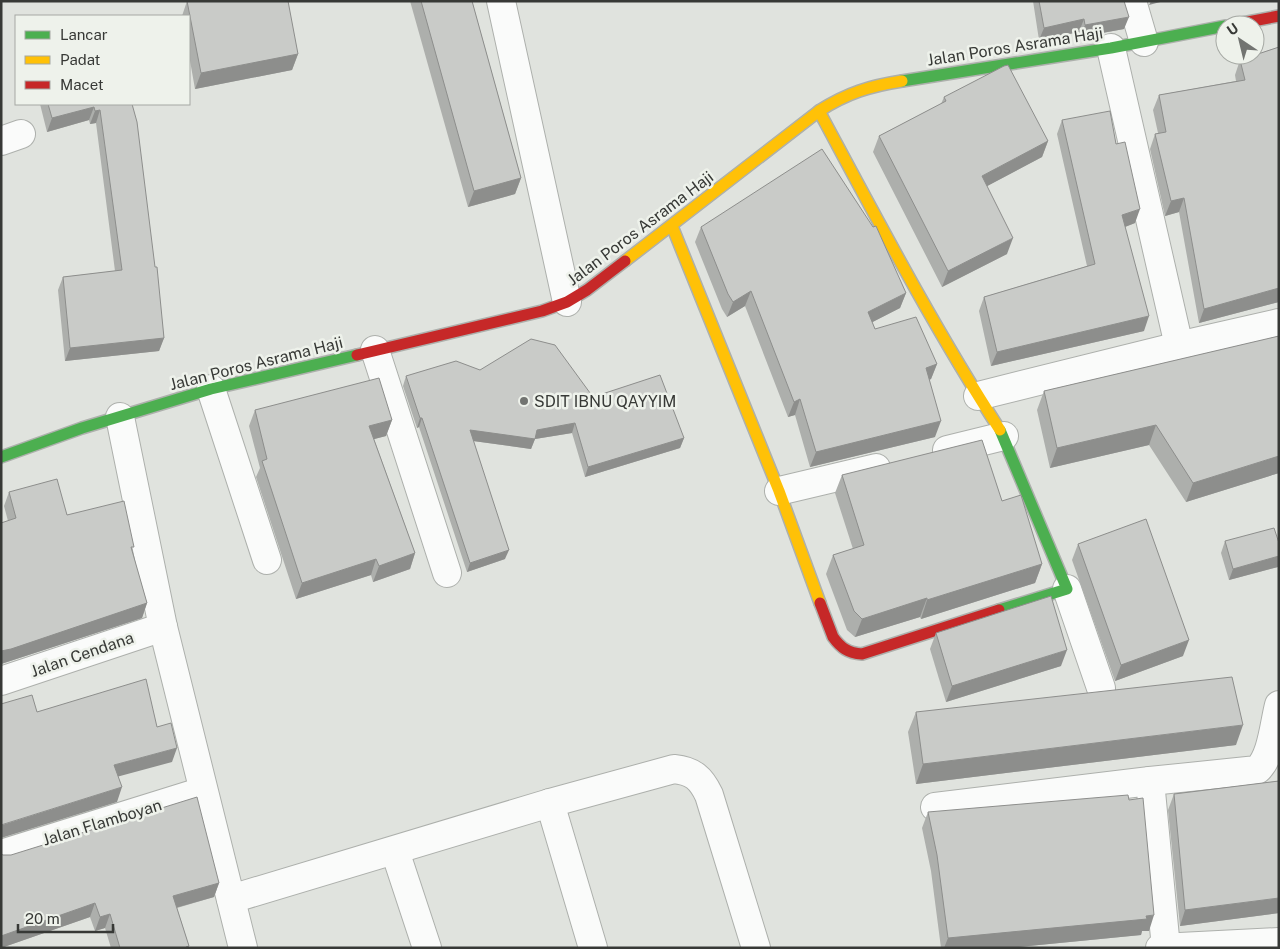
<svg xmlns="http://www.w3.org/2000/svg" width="1280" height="949" viewBox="0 0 1280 949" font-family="'Public Sans',sans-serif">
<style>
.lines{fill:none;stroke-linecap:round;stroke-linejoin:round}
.street-casing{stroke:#adb0ac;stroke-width:30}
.fast-casing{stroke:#adb0ac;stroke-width:14}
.slow-casing{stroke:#adb0ac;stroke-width:14}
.jam-casing{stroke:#adb0ac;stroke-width:14}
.street{stroke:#fafbfa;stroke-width:28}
.fast{stroke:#4caf50;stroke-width:11}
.slow{stroke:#ffc107;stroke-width:11}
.jam{stroke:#c62828;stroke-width:11}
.wall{fill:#adafac}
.shaded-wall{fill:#8d8e8c}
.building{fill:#c9cbc8;stroke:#8d8e8c}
.poi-dot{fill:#727471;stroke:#eef2eb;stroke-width:2}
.labels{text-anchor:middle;stroke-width:5;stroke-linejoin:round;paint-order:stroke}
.street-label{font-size:16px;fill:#373936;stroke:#eef2eb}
.poi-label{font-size:16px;fill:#373936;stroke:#eef2eb;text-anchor:start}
</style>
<rect width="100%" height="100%" fill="#e0e3de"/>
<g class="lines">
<g class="street-casing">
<g id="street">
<polyline points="501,1 567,302"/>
<polyline points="1132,1 1144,42"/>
<polyline points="1111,48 1179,346"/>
<polyline points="1,141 21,134"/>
<polyline points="375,350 447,573"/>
<polyline points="211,389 267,560"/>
<polyline points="978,396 1195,342 1279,323"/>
<polyline points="120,417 163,627 243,948"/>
<polyline points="947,450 1004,436"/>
<polyline points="779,491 876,468"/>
<polyline points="1067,589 1101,688"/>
<polyline points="1,681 163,627"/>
<polyline points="1150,781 1166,948"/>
<polyline points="550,803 593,948"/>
<path d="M935,807L1150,781L1257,770C1272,757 1274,724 1279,705"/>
<polyline points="395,851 427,948"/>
<polyline points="1,854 203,791"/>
<path d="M231,899L550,803L674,769C693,771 701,778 709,795L756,948"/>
<polyline points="1160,948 1279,942"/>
</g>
</g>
<g class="fast-casing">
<g id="fast">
<polyline points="902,81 1111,48 1225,26"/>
<polyline points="1,457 82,428 211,389 357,355"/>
<polyline points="999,610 1067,589 1000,430"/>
</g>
</g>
<g class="slow-casing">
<g id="slow">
<path d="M819,111C877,219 934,328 1000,430"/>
<polyline points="672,226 779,491 820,603"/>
<path d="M625,261L819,111C847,93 870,86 902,81"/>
</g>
</g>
<g class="jam-casing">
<g id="jam">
<polyline points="1232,25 1279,16"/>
<polyline points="357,355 542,311 567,302 587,290 625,261"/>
<path d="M820,603L833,637C841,648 848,653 862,654L999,610"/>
</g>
</g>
<use href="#street" class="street"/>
<use href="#fast" class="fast"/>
<use href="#slow" class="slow"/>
<use href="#jam" class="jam"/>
</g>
<g class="wall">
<polygon points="187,1 298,54 292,70 195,89 189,55 189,16 182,16"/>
<polygon points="410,1 472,1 521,178 515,194 468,207"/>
<polygon points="1033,1 1124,1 1124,29 1080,37 1079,32 1039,40"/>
<polygon points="1279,47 1279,302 1199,323 1179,212 1165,216 1150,149 1155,134 1158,133 1153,110 1159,95 1236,81 1235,75 1240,60"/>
<polygon points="944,97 1048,141 1042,157 987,186 1007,254 942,287 873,152 879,136 941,104"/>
<polygon points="40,104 132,104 164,338 159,351 65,361 58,290 63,277 115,271 96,123 90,124 89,120 47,132"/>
<polygon points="1062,120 1116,144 1135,223 1125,227 1144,331 991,366 979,311 984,297 1087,266 1057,134"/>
<polygon points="701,227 906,293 900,308 872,322 875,329 937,364 931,379 929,380 935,437 810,467 795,415 788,417 745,306 727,317 722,309 695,242"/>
<polygon points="1279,336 1279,473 1186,502 1149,445 1050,468 1037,410 1044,391"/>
<polygon points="480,370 593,397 684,438 680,448 585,477 572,433 535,439 531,449 473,441 505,559 467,572 419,427 417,428 403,386 406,376"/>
<polygon points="255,410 392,420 386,436 374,439 415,553 410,569 373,582 371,575 296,599 256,477 260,468 249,426"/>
<polygon points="842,475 1002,501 1042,564 1035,583 921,619 920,617 855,637 847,630 826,574 833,555 853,549 835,493"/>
<polygon points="9,492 67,515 132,552 147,603 142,618 1,664 1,523 8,521 4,506"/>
<polygon points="1225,541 1279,543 1278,567 1229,580 1221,553"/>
<polygon points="1078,544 1183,656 1115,681 1072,560"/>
<polygon points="936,633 1061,666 946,702 930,649"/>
<polygon points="916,712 1236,745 916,784 908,732"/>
<polygon points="1279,781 1279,913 1180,926 1168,810 1174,794"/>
<polygon points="928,812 1149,931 1142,931 1141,935 1009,948 941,948 931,871 922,828"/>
<polygon points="3,855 219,883 214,897 177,908 189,946 189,948 111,948 105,928 95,931 90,917 1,948"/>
</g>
<g class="shaded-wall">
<polygon points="1151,1 1164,1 1149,5"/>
<polygon points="1129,17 1124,29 1080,37 1085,25"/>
<polygon points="1084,19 1079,32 1039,40 1044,28"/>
<polygon points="298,54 292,70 195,89 201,73"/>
<polygon points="94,107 89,120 47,132 52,118"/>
<polygon points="100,110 96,123 90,124 95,111"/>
<polygon points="1048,141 1042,157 976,192 982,176"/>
<polygon points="521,178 515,194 468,207 474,191"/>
<polygon points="1184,198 1179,212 1165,216 1171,201"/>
<polygon points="1140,209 1135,223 1117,230 1122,215"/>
<polygon points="1013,238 1007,254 942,287 948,271"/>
<polygon points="1279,288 1279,302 1199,323 1204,309"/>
<polygon points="751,291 745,306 727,317 733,302"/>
<polygon points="906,293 900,308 863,327 868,312"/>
<polygon points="1149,316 1144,331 991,366 997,352"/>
<polygon points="164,338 159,351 65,361 70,348"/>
<polygon points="937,364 931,379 920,384 926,368"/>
<polygon points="800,399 795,415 788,417 794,402"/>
<polygon points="420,418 422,418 419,427 417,428"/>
<polygon points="392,420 386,436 363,442 369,426"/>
<polygon points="941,421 935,437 810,467 816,452"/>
<polygon points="575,423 572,433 535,439 531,449 466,440 470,430 537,430"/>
<polygon points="1156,425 1149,445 1050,468 1057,448"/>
<polygon points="684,438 680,448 585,477 588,467"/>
<polygon points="1279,456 1279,473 1186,502 1193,483"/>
<polygon points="509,550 505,559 467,572 470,563"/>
<polygon points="415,553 410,569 373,582 379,566"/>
<polygon points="1279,556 1278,567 1229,580 1233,569"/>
<polygon points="376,559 371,575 296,599 302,583"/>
<polygon points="1042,564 1035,583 921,619 927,600"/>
<polygon points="927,598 920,617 855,637 862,619"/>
<polygon points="147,603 142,618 1,664 1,651"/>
<polygon points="1189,640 1183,656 1115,681 1121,665"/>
<polygon points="1067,650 1061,666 946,702 952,686"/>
<polygon points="1243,725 1236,745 916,784 923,764"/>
<polygon points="177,748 172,762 109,779 114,765"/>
<polygon points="122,787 117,802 1,838 2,825"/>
<polygon points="219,883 214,897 168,910 173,896"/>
<polygon points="1279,898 1279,913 1180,926 1185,910"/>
<polygon points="95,903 90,917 1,948 1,936"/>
<polygon points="110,914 105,928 95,931 100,917"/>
<polygon points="1154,915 1149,931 1142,931 1141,935 1009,948 944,948 948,938"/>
</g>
<g class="building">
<polygon points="187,1 288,1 298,54 201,73"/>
<polygon points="421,1 472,1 521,178 474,191"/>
<polygon points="1039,1 1124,1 1129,17 1085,25 1084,19 1044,28"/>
<polygon points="1279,47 1279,288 1204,309 1184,198 1171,201 1155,134 1166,132 1159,95 1245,80 1240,60"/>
<polygon points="1008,65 1048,141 982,176 1013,238 948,271 879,136 946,101 944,97 1004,66"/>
<polygon points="48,104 132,104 137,122 155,267 157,267 164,338 70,348 63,277 122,270 100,110 95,111 94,107 52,118"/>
<polygon points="1110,111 1116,144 1125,142 1140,209 1122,215 1149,316 997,352 984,297 1095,264 1062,120"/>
<polygon points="822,149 873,227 876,226 906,293 868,312 875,329 916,317 937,364 926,368 941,421 816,452 800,399 794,402 751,291 733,302 728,294 701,227"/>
<polygon points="1279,336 1279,456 1193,483 1156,425 1057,448 1044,391"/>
<polygon points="531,339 555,345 593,397 660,375 684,438 588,467 575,423 537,430 535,439 470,430 509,550 470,563 422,418 420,418 406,376 456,361 480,370"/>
<polygon points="379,378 392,420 369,426 415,553 379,566 376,559 302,583 262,461 267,459 255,410"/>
<polygon points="982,440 1002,501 1021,495 1042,564 927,600 927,598 862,619 854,611 833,555 864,545 842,475"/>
<polygon points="57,479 67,515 124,501 134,547 131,547 147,603 11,649 1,651 1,523 16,518 9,492"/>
<polygon points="1146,519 1189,640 1121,665 1078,544"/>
<polygon points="1274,528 1279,543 1279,556 1233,569 1225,541"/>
<polygon points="1051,596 1067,650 952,686 936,633"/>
<polygon points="1232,677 1243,725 923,764 916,712"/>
<polygon points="146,679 157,727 171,723 177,748 114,765 122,787 1,825 1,704 32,695 37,712"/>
<polygon points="1279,781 1279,898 1185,910 1174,794"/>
<polygon points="1128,795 1129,800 1143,798 1154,915 1146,916 1147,919 948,938 937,855 928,812"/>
<polygon points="197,797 219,883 173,896 189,946 186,947 187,948 120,948 110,914 100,917 95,903 1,936 1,854 3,855 11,855"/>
</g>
<circle class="poi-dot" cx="524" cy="401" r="5"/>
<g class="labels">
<g class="street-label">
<text transform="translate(1015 46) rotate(-9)" y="6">Jalan Poros Asrama Haji</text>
<text transform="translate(640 228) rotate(-37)" y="6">Jalan Poros Asrama Haji</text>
<text transform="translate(256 363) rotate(-14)" y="6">Jalan Poros Asrama Haji</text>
<text transform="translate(82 654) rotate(-19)" y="6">Jalan Cendana</text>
<text transform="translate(102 822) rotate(-17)" y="6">Jalan Flamboyan</text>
</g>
<g class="poi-label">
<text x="534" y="407">SDIT IBNU QAYYIM</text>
</g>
</g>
<rect width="1280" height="949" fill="none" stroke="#373936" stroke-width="5"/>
<rect x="15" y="15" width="175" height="90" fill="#eef2eb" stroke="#a5a8a3"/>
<rect x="25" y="31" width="25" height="8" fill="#4caf50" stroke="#a5a8a3"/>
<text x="60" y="40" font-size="15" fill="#373936">Lancar</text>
<rect x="25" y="56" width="25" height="8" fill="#ffc107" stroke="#a5a8a3"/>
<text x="60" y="65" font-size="15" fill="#373936">Padat</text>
<rect x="25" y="81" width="25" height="8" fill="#c62828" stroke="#a5a8a3"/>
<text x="60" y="90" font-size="15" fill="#373936">Macet</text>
<g transform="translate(1240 40) rotate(325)"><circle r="24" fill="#eef2eb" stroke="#a5a8a3"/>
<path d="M0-4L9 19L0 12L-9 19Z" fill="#727471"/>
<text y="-8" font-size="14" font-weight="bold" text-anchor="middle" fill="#373936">U</text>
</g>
<path d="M18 924v8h95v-8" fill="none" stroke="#373936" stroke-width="2.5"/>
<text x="25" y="924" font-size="15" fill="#373936" stroke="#eef2eb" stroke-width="4" paint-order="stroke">20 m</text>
</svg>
